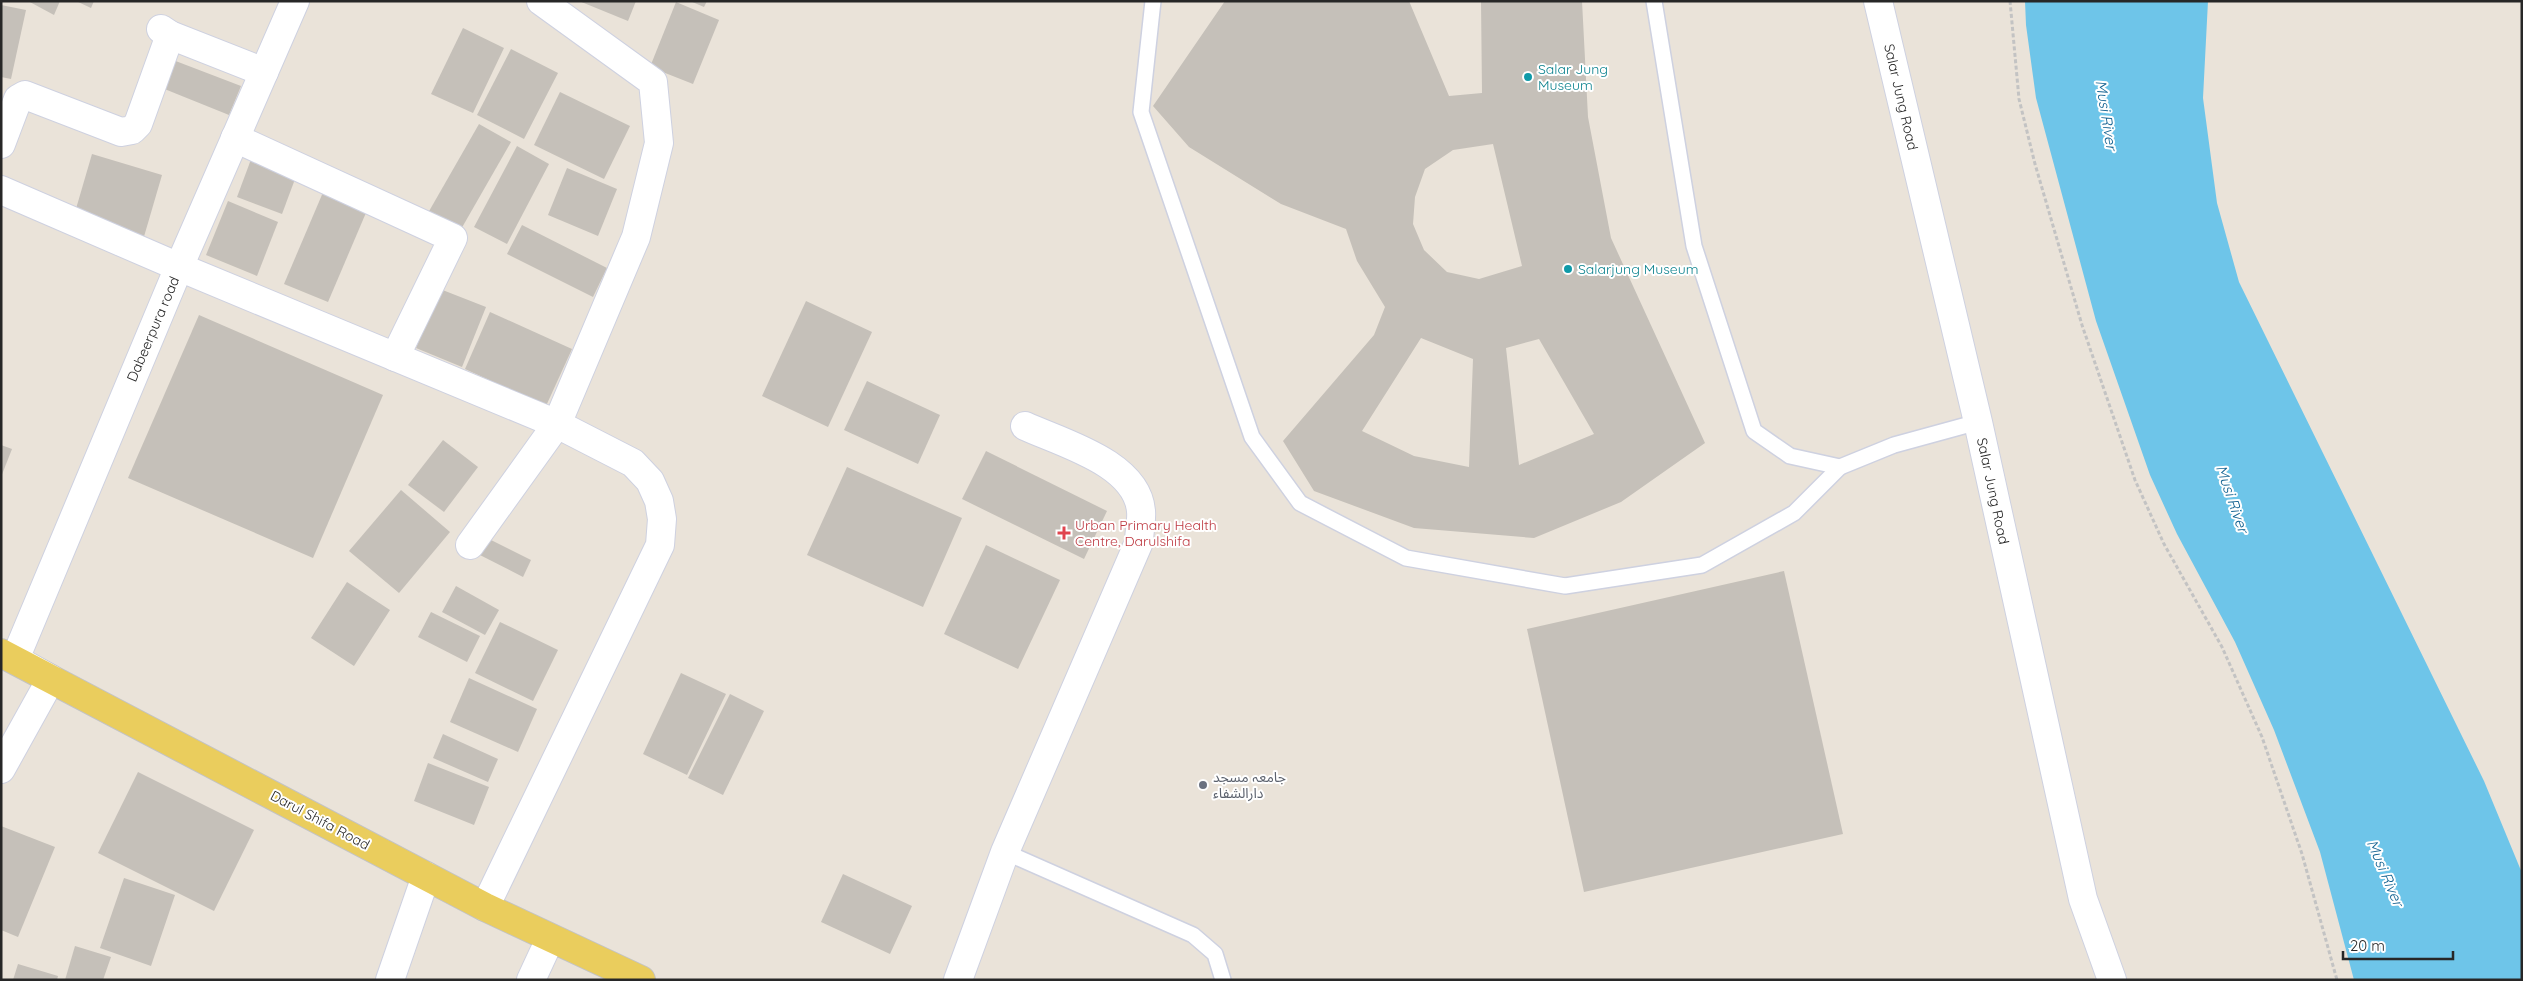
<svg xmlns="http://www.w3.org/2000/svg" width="2523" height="981" viewBox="0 0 2523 981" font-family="Quicksand,'Noto Sans Arabic',sans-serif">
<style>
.water{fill:#6ec5e9}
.building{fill:#c5c0b9;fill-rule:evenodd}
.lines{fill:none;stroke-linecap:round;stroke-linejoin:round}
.lane-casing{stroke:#ced1e0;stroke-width:18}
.street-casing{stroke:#ced1e0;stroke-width:30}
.secondary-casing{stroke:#ced1e0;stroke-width:30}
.primary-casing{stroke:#c3c3c3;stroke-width:30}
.path{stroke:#c3c3c3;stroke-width:3;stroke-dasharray:4 2.5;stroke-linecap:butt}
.lane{stroke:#fff;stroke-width:15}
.street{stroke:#fff;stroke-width:28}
.secondary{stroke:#fff;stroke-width:28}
.primary{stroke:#eacd5d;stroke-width:28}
.culture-dot{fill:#0f9aa8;stroke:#fff;stroke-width:2}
.health-dot{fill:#e0444e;stroke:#fff;stroke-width:2}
.worship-dot{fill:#6b7280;stroke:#fff;stroke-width:2}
.labels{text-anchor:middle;stroke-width:4;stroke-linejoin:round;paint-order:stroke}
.culture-label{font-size:14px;fill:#0d838f;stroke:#fff;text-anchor:start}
.street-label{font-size:14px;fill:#272727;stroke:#fff}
.health-label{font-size:14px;fill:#be3a42;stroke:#fff;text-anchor:start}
.worship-label{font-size:14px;fill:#5b616d;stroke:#fff;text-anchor:start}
.water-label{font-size:15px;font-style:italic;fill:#126291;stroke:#fff}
</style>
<rect width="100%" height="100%" fill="#eae3d9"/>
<polygon class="water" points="2025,1 2208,1 2203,98 2217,203 2239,282 2484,781 2522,873 2522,980 2354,980 2320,852 2274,730 2235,642 2177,534 2150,475 2096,321 2036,98 2026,25"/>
<g class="building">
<polygon points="28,1 60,1 54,15"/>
<polygon points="76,1 94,1 91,8"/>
<polygon points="579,1 636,1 628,21"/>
<polygon points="690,1 707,1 704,7"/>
<path d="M1225,1H1409L1449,96L1482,93L1481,1H1582L1588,117L1611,238L1705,443L1621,502L1534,538L1414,528L1314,491L1283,441L1374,335L1385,307L1357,261L1346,229L1281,204L1189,147L1153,106ZM1493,144L1522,266L1479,279L1447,272L1424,250L1413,224L1415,197L1425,169L1453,150ZM1421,338L1473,359L1469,467L1414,456L1362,431ZM1539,339L1594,434L1519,465L1506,348Z"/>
<polygon points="676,2 719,20 693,84 650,67"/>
<polygon points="1,5 26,10 11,79 1,77"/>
<polygon points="463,28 504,48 473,113 431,94"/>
<polygon points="511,49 558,73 524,139 477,115"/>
<polygon points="173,60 241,86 229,115 162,88"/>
<polygon points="560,92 630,126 604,179 534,145"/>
<polygon points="479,124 511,142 460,231 428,213"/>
<polygon points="517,146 549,164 507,244 474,227"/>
<polygon points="92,154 162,175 143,240 73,219"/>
<polygon points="253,154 298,171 282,214 237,197"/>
<polygon points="567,168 617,189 598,236 548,215"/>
<polygon points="327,183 371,201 328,302 284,284"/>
<polygon points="228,201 278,222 257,276 206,255"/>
<polygon points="522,225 607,268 593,297 507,254"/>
<polygon points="440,289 486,307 462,367 416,348"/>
<polygon points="806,301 872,332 828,427 762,396"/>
<polygon points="490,312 572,349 546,406 465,369"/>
<polygon points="199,315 383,395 313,558 128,478"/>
<polygon points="867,381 940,415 918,464 844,430"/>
<polygon points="443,440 478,467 444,512 408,485"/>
<polygon points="1,445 12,449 1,477"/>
<polygon points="986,451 1107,511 1084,559 962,499"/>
<polygon points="847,467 962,518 923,607 807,555"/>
<polygon points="401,490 450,532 399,593 349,551"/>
<polygon points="483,536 531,560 523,577 474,552"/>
<polygon points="986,545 1060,580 1018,669 944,634"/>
<polygon points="1784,571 1843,834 1584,892 1527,629"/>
<polygon points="347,582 390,610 354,666 311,638"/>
<polygon points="456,586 499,610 485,635 442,612"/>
<polygon points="431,612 480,636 467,662 418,637"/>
<polygon points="500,622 558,650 533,701 475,673"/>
<polygon points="681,673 726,694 687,775 643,754"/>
<polygon points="469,678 537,709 518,752 450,722"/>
<polygon points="730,694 764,711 723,795 688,778"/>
<polygon points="443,734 498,759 488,782 433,758"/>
<polygon points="428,763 489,787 474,825 414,801"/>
<polygon points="138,772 254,830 214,911 98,853"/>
<polygon points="1,826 55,847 18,937 1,930"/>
<polygon points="843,874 912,906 890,954 821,922"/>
<polygon points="124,878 175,895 151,966 100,948"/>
<polygon points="75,946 111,957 103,980 65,980"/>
<polygon points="18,964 58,976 57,980 13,980"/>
</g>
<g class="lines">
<g class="lane-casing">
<g id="lane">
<polyline points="1153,1 1141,112 1252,437 1300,503 1406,558 1565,586 1702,565 1794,513 1840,467"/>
<polyline points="1654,1 1694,246 1754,431 1790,456 1840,467 1894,445 1978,422"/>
<polyline points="1005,852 1193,935 1215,954 1223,980"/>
</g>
</g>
<g class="street-casing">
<g id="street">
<polyline points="161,29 170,35 264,72"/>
<polyline points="235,138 453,238 395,357"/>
<polyline points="1,144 18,99 25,95 121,132 132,130 138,124 170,35"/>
<polyline points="1,190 179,267 557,424 633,463 650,481 659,501 662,519 660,545 485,907"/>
<polyline points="470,545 557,424 636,237 659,143 653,82 541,1"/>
<polyline points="390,980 426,876"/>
<polyline points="531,980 550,939"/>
<path d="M958,980L1005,852L1139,542C1139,532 1142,521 1141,511C1137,463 1062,443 1025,426"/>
</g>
</g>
<g class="secondary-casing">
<g id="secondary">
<polyline points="1878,1 1978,422 2083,899 2112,980"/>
<polyline points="1,769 51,679 15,659 179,267 295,1"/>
</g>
</g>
<g class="primary-casing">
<polyline id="primary" points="1,653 485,907 641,980"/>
</g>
<polyline class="path" points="2010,1 2019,99 2035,164 2082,325 2135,480 2164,544 2222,647 2262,737 2302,854 2337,980"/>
<use href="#lane" class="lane"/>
<use href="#street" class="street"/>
<use href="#secondary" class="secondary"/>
<use href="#primary" class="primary"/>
</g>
<g class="culture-dot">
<circle cx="1528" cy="77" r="5"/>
<circle cx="1568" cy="269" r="5"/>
</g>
<path class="health-dot" d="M1061.5 525.5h5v5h5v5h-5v5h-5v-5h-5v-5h5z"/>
<circle class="worship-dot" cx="1203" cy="785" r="5"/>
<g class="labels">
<g class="culture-label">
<text x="1538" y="74">Salar Jung<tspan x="1538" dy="16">Museum</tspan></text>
<text x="1578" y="274">Salarjung Museum</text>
</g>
<g class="street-label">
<text transform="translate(1901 97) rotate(77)" y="5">Salar Jung Road</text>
<text transform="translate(153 329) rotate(-67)" y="5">Dabeerpura road</text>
<text transform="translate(1993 491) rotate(78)" y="5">Salar Jung Road</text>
<text transform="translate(320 820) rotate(28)" y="5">Darul Shifa Road</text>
</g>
<g class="health-label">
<text x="1075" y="530">Urban Primary Health<tspan x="1075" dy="16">Centre, Darulshifa</tspan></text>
</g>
<g class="worship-label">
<text x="1213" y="782">جامعہ مسجد<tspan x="1213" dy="16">دارالشفاء</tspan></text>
</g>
<g class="water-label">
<text transform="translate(2106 115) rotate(81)" y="5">Musi River</text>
<text transform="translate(2232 499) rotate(71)" y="5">Musi River</text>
<text transform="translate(2385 873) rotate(67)" y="5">Musi River</text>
</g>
</g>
<rect width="2523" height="981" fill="none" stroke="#272727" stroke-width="5"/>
<path d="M2343 951v8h110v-8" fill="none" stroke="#272727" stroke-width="2.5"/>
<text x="2350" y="951" font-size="15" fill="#272727" stroke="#ffffff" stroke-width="4" paint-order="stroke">20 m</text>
</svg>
